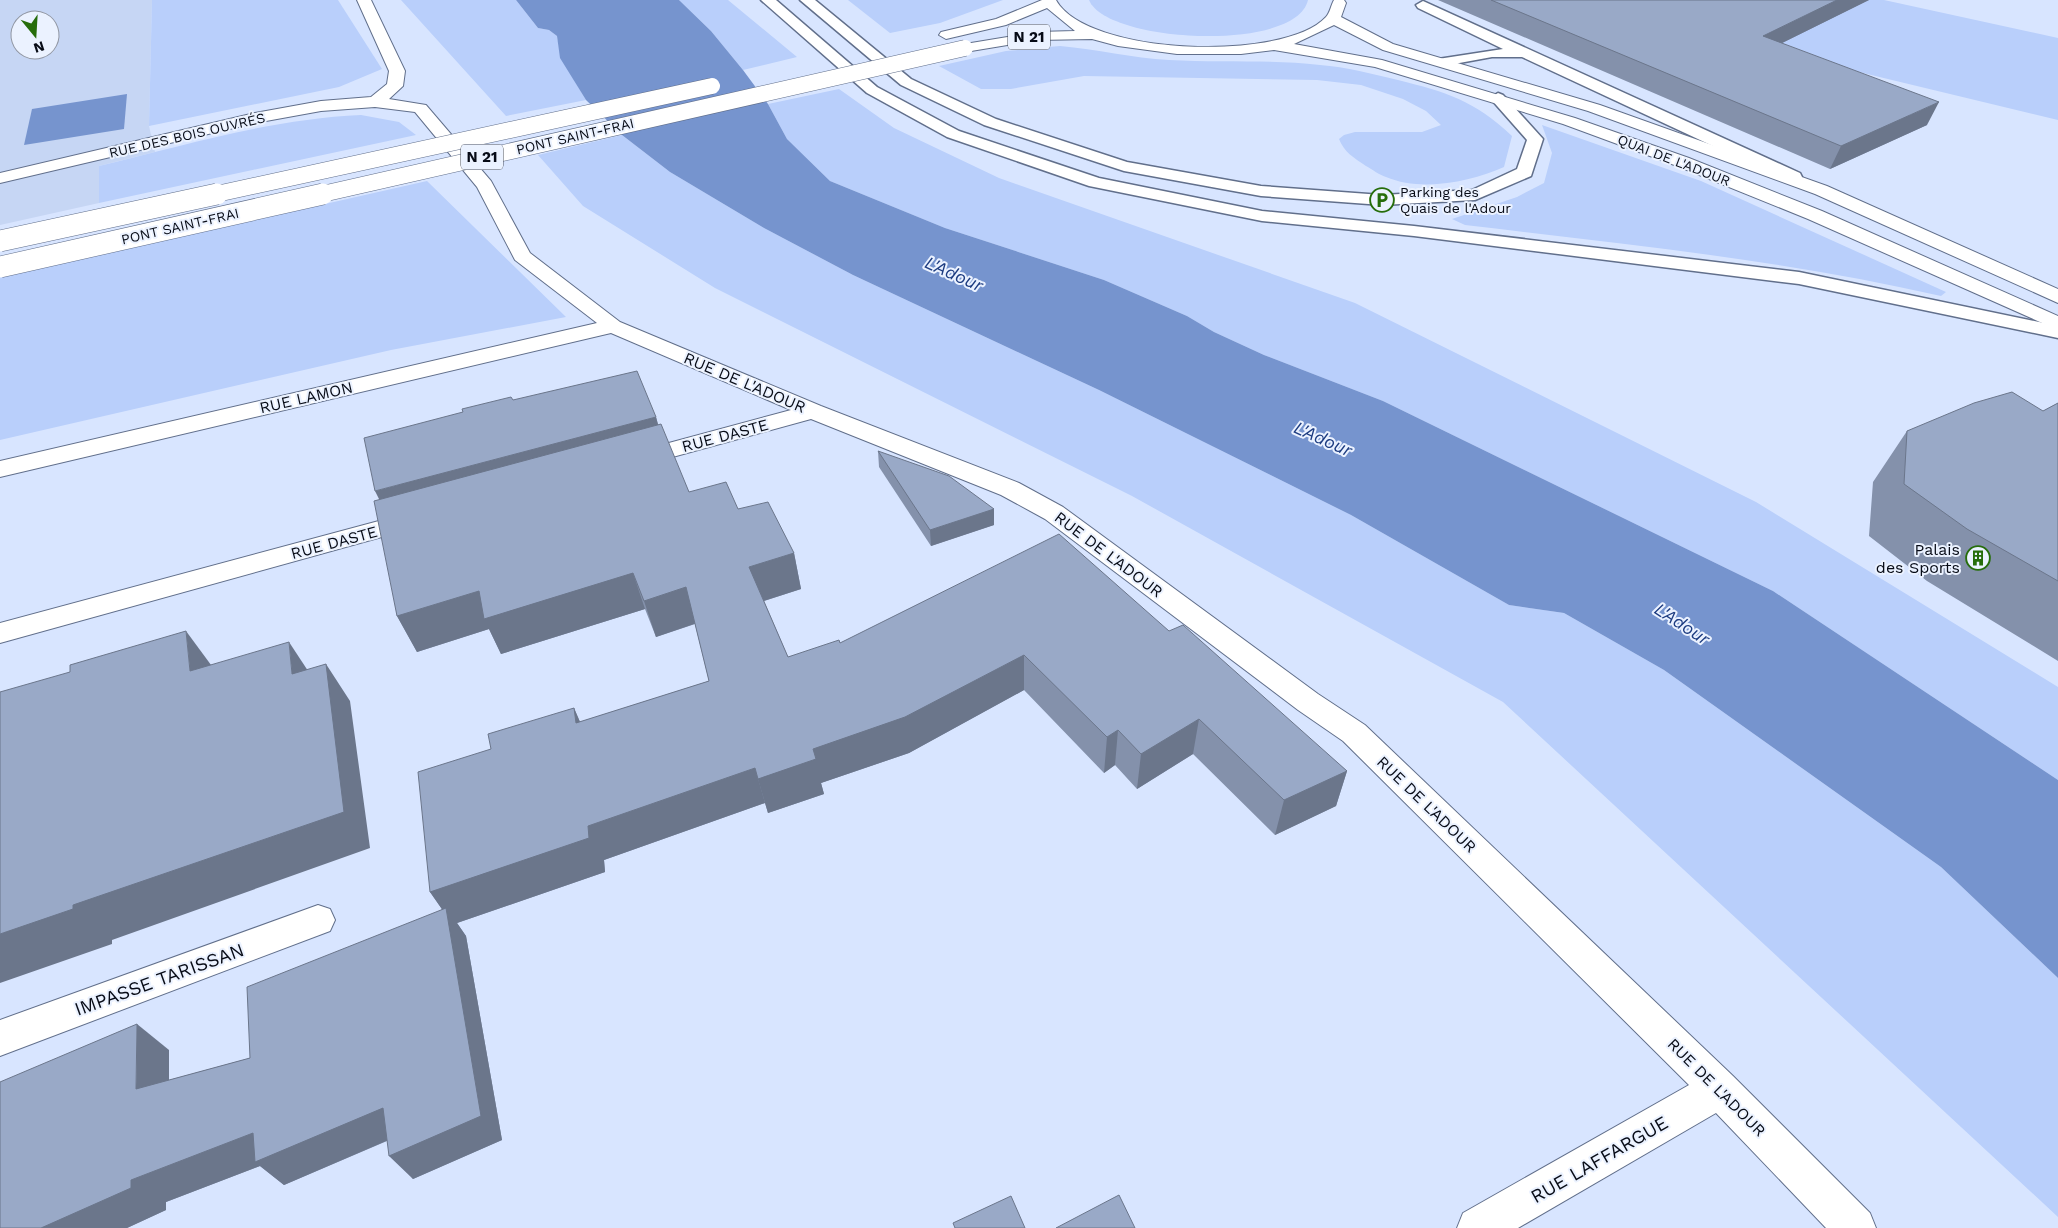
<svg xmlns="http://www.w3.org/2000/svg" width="2058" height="1228" viewBox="0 0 2058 1228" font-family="'Work Sans',sans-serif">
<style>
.built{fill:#c6d6f4;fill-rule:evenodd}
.green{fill:#b9cffb}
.water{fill:#7694ce}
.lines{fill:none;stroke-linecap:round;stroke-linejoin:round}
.lane-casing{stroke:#616f8b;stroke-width:3}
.street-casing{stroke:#616f8b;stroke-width:2}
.primary-casing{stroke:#616f8b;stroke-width:2}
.lane{fill:#fff;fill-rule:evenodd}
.street{fill:#fff;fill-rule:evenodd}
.primary{fill:#fff;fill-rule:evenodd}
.primary-bridge-far1-casing{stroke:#616f8b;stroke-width:17;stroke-linecap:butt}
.primary-bridge-casing{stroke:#616f8b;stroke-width:22;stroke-linecap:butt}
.primary-bridge-far1{stroke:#fff;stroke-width:16}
.primary-bridge{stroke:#fff;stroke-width:21}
.wall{fill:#8491ab}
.shaded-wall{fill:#6b768b}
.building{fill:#99a9c7;stroke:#6b768b}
.labels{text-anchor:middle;stroke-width:4;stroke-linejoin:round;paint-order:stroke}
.far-street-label{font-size:14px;fill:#070b16;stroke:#ebf2ff}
.far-poi-label{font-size:14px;fill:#070b16;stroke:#ebf2ff;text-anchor:start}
.shield{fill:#ebf2ff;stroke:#4b505c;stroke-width:1}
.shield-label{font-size:15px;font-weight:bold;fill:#070b16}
.street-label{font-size:16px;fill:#070b16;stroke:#ebf2ff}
.poi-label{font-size:16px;fill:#070b16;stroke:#ebf2ff;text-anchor:end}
.water-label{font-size:18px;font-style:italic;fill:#1d3c81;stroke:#ebf2ff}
.near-street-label{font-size:19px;fill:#070b16;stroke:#ebf2ff}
</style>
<rect width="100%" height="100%" fill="#d8e5ff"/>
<path class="built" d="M0,0H152L149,126L155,152L99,166V203L0,225ZM20,20H50V50H20Z"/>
<g class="green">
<polygon points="152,0 338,0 382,69 339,87 149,126"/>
<polygon points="401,0 516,0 538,28 549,30 557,36 561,58 586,100 506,116"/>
<polygon points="679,0 728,0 797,57 743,70 711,31"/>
<polygon points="848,0 1003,0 940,23 890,33"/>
<path d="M1089,0H1308C1296,53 1106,43 1089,0Z"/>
<polygon points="1818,0 1884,0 2058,38 2058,120 1768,50"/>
<path d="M1060,46C1097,49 1132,58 1169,60C1219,63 1270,59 1320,65C1346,67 1373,74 1398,80C1446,92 1474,100 1512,136L1504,167C1471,182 1421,192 1386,177C1379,175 1372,169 1366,166C1354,158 1344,152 1339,139L1344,135L1355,132H1422L1441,125L1426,111L1403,99L1361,85L1317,80L1084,76L1011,89H981L939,66L1006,51Z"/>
<polygon points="839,89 894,128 999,178 1355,303 1756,502 2058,687 2058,780 1773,591 1383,401 1264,355 1214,332 1187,316 1104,280 945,228 830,181 787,139 768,104"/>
<path d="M361,115L399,122L416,135L99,203V166C186,145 271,119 361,115Z"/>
<path d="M1542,125L1701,181L1946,292L1941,296C1784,260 1625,244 1465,225L1452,219L1517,197L1544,183L1552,153Z"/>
<polygon points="622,135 670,172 764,228 853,275 1099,390 1351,515 1509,605 1564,613 1664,670 1941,867 2058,978 2058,1217 1503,702 1132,496 715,288 583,206 538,155"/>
<polygon points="427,181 566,317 391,350 0,440 0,277"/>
</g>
<g class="water">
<polygon points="516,0 679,0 711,31 743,70 768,104 787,139 830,181 945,228 1104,280 1187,316 1214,332 1264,355 1383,401 1773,591 2058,780 2058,978 1941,867 1664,670 1564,613 1509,605 1351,515 1099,390 853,275 764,228 670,172 622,135 586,100 560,58 557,36 549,30 538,28"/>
<polygon points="127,94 124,129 24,145 32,109"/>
</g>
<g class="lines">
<g class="lane-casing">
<g id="lane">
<polygon points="761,0 776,0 877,87 959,131 1099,178 1262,211 1414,226 1799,272 2058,326 2058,338 1799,284 1414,236 1262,221 1089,186 947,137 867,93"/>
<polygon points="800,0 815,0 911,79 996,119 1127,162 1261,186 1382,195 1472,190 1517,169 1527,140 1490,98 1498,93 1503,95 1543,139 1531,176 1475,200 1382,205 1261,196 1124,171 984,125 901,85"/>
<polygon points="1423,1 1800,173 1802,177 1800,181 1788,181 1522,57 1492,57 1443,66 1438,65 1436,62 1438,59 1503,49 1418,8 1416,5"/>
</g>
</g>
<g class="street-casing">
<g id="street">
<polygon points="357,0 371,0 405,71 403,86 389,99 426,105 491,181 530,253 620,322 821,406 1019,483 1063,507 1318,694 1365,725 1733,1076 1870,1213 1876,1228 1826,1228 1716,1113 1518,1228 1457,1228 1463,1213 1689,1085 1343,741 1298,710 1045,519 1001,495 811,419 636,467 628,464 624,459 628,454 791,410 611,333 0,477 0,461 597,323 515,260 477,187 415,112 375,107 321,111 255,123 0,183 0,173 255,113 321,101 371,97 387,84 389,71"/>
<polygon points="416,511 425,513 429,519 425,525 0,643 0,623"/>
<polygon points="318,905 330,909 335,920 330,931 0,1056 0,1020"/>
</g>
</g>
<g class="primary-casing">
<path id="primary" d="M1042,0H1056C1087,56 1285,62 1326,17C1330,13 1331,5 1334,0H1344L1346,3L1341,17L1393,44L1600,105L1827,186L2058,289V303L1815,194L1588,111L1383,50L1334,25L1294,44L1382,60L1575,118L1689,158L1822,211L2058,316V330L1808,219L1677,166L1563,124L1375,67L1274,50L1241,54H1177L1118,46L1092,39L1037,40L965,52L958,48L965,44L1037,32L1075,31L1047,8L1006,25L946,39L939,35L941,32L996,19Z"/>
</g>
<use href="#lane" class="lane"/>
<use href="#street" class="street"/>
<use href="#primary" class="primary"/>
<g class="primary-bridge-far1-casing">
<g id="primary-bridge-far1">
<polyline points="212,195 712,86"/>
<polyline points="318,195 965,48"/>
</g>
</g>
<g class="primary-bridge-casing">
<g id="primary-bridge">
<polyline points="0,241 217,194"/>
<polyline points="0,267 323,194"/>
</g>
</g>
<use href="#primary-bridge-far1" class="primary-bridge-far1"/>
<use href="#primary-bridge" class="primary-bridge"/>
</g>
<g class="wall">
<polygon points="1438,0 1869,0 1782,43 1927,125 1830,169"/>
<polygon points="513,400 656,417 658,425 689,492 738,509 794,553 801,589 764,601 788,657 840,643 1169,631 1347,771 1336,806 1275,835 1193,754 1137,789 1115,765 1104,773 1024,690 909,753 821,783 824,794 768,813 765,803 604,860 605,872 457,923 466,936 502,1140 413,1179 387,1141 284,1185 260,1166 166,1202 166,1210 127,1228 0,1228 169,1050 169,1080 250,1058 442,909 430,892 491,749 574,708 580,722 709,681 695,624 656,637 645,609 501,654 489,629 417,652 397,616 379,499"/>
<polygon points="2058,403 2058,661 1927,581 1869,536 1873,482 1907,431 2043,411"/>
<polygon points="878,451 994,509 994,525 931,546 879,467"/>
</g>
<g class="shaded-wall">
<polygon points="1837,0 1869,0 1754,57 1763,36"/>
<polygon points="1939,102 1927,125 1830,169 1841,146"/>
<polygon points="656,417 663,442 388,517 375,491"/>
<polygon points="994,509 994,525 931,546 930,530"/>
<polygon points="794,553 801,589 757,603 749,567"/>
<polygon points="633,573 645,609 501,654 489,629 417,652 397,616 479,591"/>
<polygon points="686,587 697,623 656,637 644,601"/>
<polygon points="186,631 214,669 190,671"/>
<polygon points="289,642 314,680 292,674"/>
<polygon points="1024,655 1024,690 909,753 821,783 824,794 768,813 758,779 813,749"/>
<polygon points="326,664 350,701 370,848 112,940 112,944 0,983 0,934 73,905"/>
<polygon points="574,708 589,743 576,723"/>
<polygon points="1199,719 1193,754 1137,789 1141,754"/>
<polygon points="1118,730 1115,765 1104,773 1107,737"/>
<polygon points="755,768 765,803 604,860 605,872 457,923 466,936 502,1140 413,1179 389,1156 448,918 430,892 588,826"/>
<polygon points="1347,771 1336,806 1275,835 1284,800"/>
<polygon points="137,1024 169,1050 169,1114 136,1089"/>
<polygon points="383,1108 407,1132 284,1185 260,1166 166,1202 166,1210 127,1228 41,1228 131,1180 253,1133"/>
</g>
<g class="building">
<polygon points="1491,0 1837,0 1763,36 1939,102 1841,146"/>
<polygon points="637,371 656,417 375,491 364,438 463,412 462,409 511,397 513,400"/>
<polygon points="2012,392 2043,411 2058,403 2058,581 1967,529 1904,484 1907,431 1974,403"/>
<polygon points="661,424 689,492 726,482 738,509 768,502 794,553 749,567 788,657 839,640 840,643 1059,534 1169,631 1183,625 1347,771 1284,800 1199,719 1141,754 1118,730 1107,737 1024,655 905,717 813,749 816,759 758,779 755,768 588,826 589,838 430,892 418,772 491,749 488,734 574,708 576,723 709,681 686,587 644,601 633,573 484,619 479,591 397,616 374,501"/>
<polygon points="878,451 949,476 994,509 930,530"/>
<polygon points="186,631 190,671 289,642 292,674 326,664 344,812 73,905 73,909 0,934 0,692 70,672 70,665"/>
<polygon points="446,908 481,1116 389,1156 383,1108 255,1162 253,1133 131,1180 131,1188 41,1228 0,1228 0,1082 137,1024 136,1089 250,1058 247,987"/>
<polygon points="1119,1195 1135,1228 1056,1228"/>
<polygon points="1011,1196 1025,1228 955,1228 953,1223"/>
</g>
<defs>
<g id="parking-ring" transform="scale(1.25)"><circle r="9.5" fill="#ebf2ff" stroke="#266d0b" stroke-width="1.5"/><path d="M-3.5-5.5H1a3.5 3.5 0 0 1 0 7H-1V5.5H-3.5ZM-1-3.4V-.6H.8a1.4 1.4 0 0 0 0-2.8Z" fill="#266d0b"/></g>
<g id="building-ring" transform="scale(1.25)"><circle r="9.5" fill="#ebf2ff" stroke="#266d0b" stroke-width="1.5"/><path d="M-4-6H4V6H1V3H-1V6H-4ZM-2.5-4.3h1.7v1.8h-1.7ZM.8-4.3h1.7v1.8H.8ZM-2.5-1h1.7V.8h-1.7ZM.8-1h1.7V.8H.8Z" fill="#266d0b"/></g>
</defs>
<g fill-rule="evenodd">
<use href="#parking-ring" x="1382" y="200"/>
<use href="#building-ring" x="1978" y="558"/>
</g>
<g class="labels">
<g class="far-street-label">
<text transform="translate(187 135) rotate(-13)" y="5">RUE DES BOIS OUVRÉS</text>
<text transform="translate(575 136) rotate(-13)" y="5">PONT SAINT-FRAI</text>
<text transform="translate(1674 160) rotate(21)" y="5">QUAI DE L'ADOUR</text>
<text transform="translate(180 226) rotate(-13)" y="5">PONT SAINT-FRAI</text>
</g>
<g class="far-poi-label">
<text x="1400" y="197">Parking des<tspan x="1400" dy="16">Quais de l'Adour</tspan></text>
</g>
<g class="shield">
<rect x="1008" y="24.5" width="42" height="25" rx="4"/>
<rect x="461" y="144.5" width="42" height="25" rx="4"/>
</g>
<g class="shield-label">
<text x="1029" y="42">N 21</text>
<text x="482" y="162">N 21</text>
</g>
<g class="street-label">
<text transform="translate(745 382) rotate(23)" y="6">RUE DE L'ADOUR</text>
<text transform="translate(306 397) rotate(-13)" y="6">RUE LAMON</text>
<text transform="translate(725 435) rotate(-15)" y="6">RUE DASTE</text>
<text transform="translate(334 542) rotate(-15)" y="6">RUE DASTE</text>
<text transform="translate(1109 554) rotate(37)" y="6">RUE DE L'ADOUR</text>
<text transform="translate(1427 804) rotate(44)" y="6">RUE DE L'ADOUR</text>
<text transform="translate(1717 1087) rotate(45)" y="6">RUE DE L'ADOUR</text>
</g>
<g class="poi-label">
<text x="1960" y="555">Palais<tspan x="1960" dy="18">des Sports</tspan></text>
</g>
<g class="water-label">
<text transform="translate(954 274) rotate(24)" y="6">L'Adour</text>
<text transform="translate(1323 439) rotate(24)" y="6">L'Adour</text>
<text transform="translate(1682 624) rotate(33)" y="6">L'Adour</text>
</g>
<g class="near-street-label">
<text transform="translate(159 979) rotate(-20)" y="7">IMPASSE TARISSAN</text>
<text transform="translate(1599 1159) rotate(-30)" y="7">RUE LAFFARGUE</text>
</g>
</g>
<g transform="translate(35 35) rotate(162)"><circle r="24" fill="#ebf2ff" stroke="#9096a2"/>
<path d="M0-4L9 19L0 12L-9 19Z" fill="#266d0b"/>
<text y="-8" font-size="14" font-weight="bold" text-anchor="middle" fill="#070b16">N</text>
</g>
</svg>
